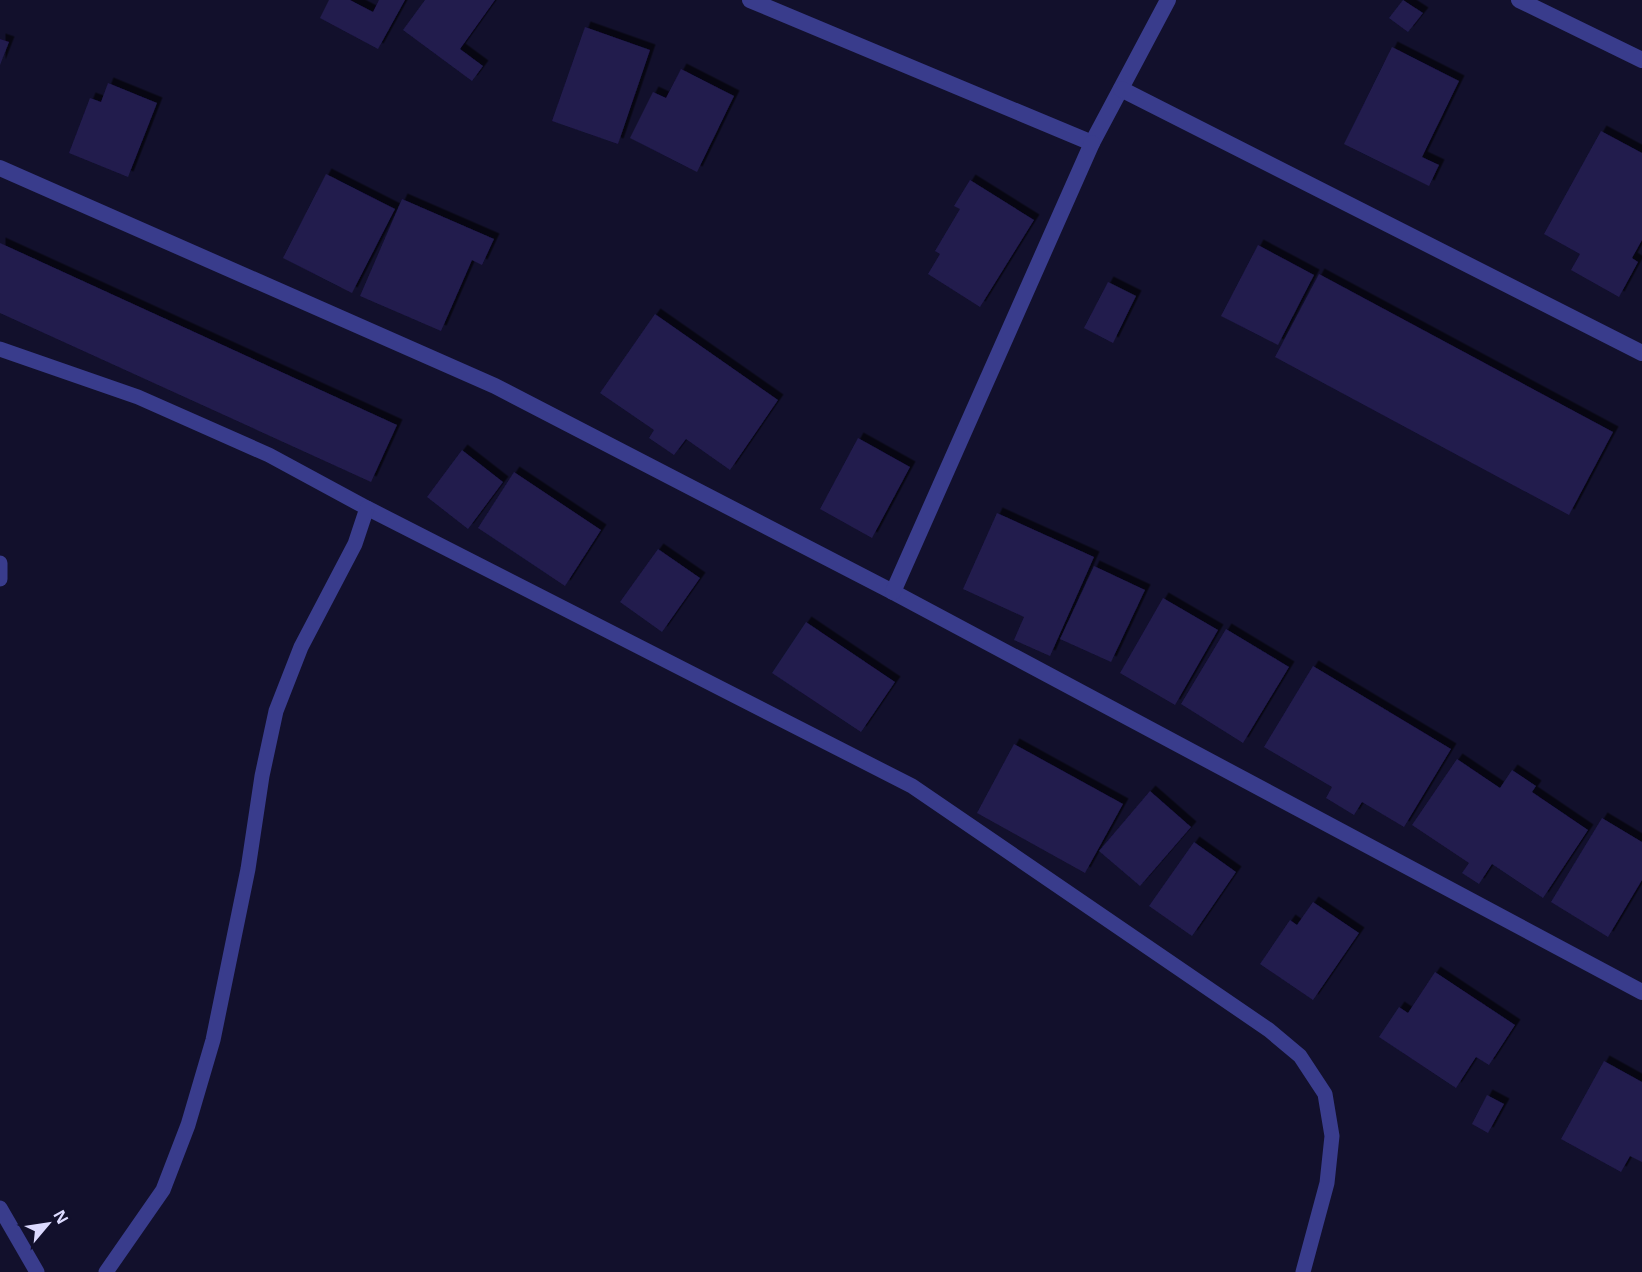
<svg xmlns="http://www.w3.org/2000/svg" width="1642" height="1272" viewBox="0 0 1642 1272" font-family="'Open Sans',sans-serif">
<style>
.building{fill:#211b4d;filter:url(#shadow)}
.lines{fill:none;stroke-linecap:round;stroke-linejoin:round}
.service{stroke:#393c8c;stroke-width:15}
.minor{stroke:#393c8c;stroke-width:16}
</style>
<defs>
<filter id="shadow"><feDropShadow dx="5.5" dy="-5.5" stdDeviation="0" flood-color="#0009"/></filter>
</defs>
<rect width="100%" height="100%" fill="#12102c"/>
<g class="building">
<polygon points="329,0 350,0 373,12 379,0 405,0 378,49 320,18"/>
<polygon points="425,0 495,0 460,49 483,66 472,81 403,30"/>
<polygon points="1403,0 1423,13 1408,32 1389,18"/>
<polygon points="585,27 650,50 618,144 552,121"/>
<polygon points="0,39 9,42 0,65"/>
<polygon points="1392,47 1459,81 1422,157 1439,165 1429,186 1344,144"/>
<polygon points="681,69 734,96 697,172 630,138 653,92 666,98"/>
<polygon points="108,83 157,103 128,177 69,153 90,98 101,102"/>
<polygon points="1601,131 1642,153 1642,240 1632,258 1638,262 1619,297 1571,270 1580,254 1544,234"/>
<polygon points="326,174 395,209 352,293 283,258"/>
<polygon points="970,180 1034,220 980,307 928,274 940,254 935,251 960,209 954,206"/>
<polygon points="402,199 494,239 482,265 472,260 441,331 360,296"/>
<polygon points="0,243 397,425 371,482 0,313"/>
<polygon points="1258,245 1314,275 1278,345 1221,316"/>
<polygon points="1319,274 1613,432 1569,515 1275,357"/>
<polygon points="1108,282 1136,296 1113,343 1084,328"/>
<polygon points="655,314 778,400 730,470 686,439 674,455 649,438 654,430 600,393"/>
<polygon points="858,438 910,467 872,538 820,509"/>
<polygon points="462,450 503,482 468,529 427,497"/>
<polygon points="514,472 601,530 565,586 478,528"/>
<polygon points="997,513 1094,557 1050,656 1014,640 1024,617 963,589"/>
<polygon points="658,549 700,578 662,632 620,602"/>
<polygon points="1094,566 1145,590 1111,662 1060,639"/>
<polygon points="1163,598 1218,630 1175,705 1120,673"/>
<polygon points="806,622 895,682 861,732 772,673"/>
<polygon points="1226,629 1289,667 1243,743 1181,704"/>
<polygon points="1313,666 1451,749 1404,827 1362,802 1354,815 1326,798 1332,787 1264,747"/>
<polygon points="1014,744 1123,804 1085,873 977,813"/>
<polygon points="1457,759 1500,788 1512,770 1536,786 1532,792 1588,830 1543,898 1492,864 1479,884 1462,873 1469,863 1412,825"/>
<polygon points="1150,791 1191,827 1140,886 1099,851"/>
<polygon points="1602,818 1642,842 1642,880 1608,937 1551,902"/>
<polygon points="1194,842 1236,872 1192,936 1149,906"/>
<polygon points="1313,902 1359,933 1313,1000 1260,964 1290,920 1297,925"/>
<polygon points="1435,972 1515,1025 1489,1065 1476,1057 1456,1088 1379,1037 1399,1007 1408,1013"/>
<polygon points="1604,1061 1642,1082 1642,1162 1630,1156 1621,1172 1561,1139"/>
<polygon points="1487,1095 1504,1104 1488,1133 1472,1124"/>
</g>
<g class="lines">
<g class="service">
<polyline points="0,349 138,397 269,455 367,508 912,786 1269,1030 1300,1056 1325,1094 1332,1136 1327,1183 1303,1272"/>
<polyline points="0,563 0,579"/>
<polyline points="0,1208 37,1272"/>
<polyline points="106,1272 163,1190 188,1125 213,1040 248,869 262,776 276,711 301,647 355,544 367,508"/>
</g>
<g class="minor">
<polyline points="750,0 1092,143 1168,0"/>
<polyline points="1519,0 1642,60"/>
<polyline points="1121,89 1642,353"/>
<polyline points="0,168 495,386 893,592 1642,992"/>
<polyline points="893,592 1092,143"/>
</g>
</g>
<g transform="translate(48 1224) rotate(61)" stroke="#12102c" stroke-width="4.5" paint-order="stroke">
<path d="M0-4.5L10 22L0 15L-10 22Z" fill="#dcdaff"/>
<text y="-9" font-size="16" font-weight="bold" text-anchor="middle" fill="#dcdaff">N</text>
</g>
</svg>
